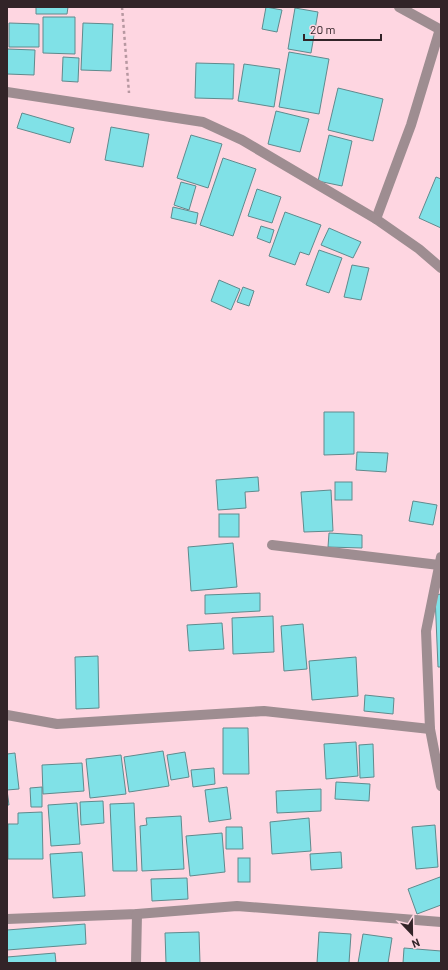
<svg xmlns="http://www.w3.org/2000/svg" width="448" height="970" viewBox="0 0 448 970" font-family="Barlow,sans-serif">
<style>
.building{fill:#80e1e7;stroke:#608a8d}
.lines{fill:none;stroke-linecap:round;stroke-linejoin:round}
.path{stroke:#b798a1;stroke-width:2.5;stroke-dasharray:3 3;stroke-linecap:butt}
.street{stroke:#9e8d91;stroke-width:10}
</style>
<rect width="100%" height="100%" fill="#fed6e1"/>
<g class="building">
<polygon points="36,7 68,7 67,14 36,14"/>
<polygon points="266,7 282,10 277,32 262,29"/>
<polygon points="295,8 318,12 311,53 288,49"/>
<polygon points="43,17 75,17 75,54 43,53"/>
<polygon points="9,23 39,24 39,47 9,47"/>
<polygon points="83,23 113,24 111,71 81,70"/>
<polygon points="7,49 35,50 34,75 7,74"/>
<polygon points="289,52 329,59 319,114 279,107"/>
<polygon points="63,57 79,58 78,82 62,81"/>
<polygon points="196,63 234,64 233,99 195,98"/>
<polygon points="244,64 280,69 274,107 238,101"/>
<polygon points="338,88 383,99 373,141 328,130"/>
<polygon points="276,111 309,119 300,152 268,144"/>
<polygon points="22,113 74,128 70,143 17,128"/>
<polygon points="111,127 149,134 143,167 105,160"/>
<polygon points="191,135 222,144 208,188 177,178"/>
<polygon points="329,135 352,141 342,186 318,181"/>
<polygon points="223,158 256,169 233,236 200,225"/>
<polygon points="436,177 441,179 441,228 419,218"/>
<polygon points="181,182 196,186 189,210 174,205"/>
<polygon points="257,189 281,197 272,223 248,216"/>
<polygon points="173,207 198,213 196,224 171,218"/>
<polygon points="285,212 321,225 309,255 300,252 295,265 269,256"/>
<polygon points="261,226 274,230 270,243 257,238"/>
<polygon points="329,228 361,242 353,258 321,245"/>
<polygon points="319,250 342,258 329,293 306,285"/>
<polygon points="352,265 369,268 361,300 344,297"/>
<polygon points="219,280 240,289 231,310 211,301"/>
<polygon points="243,287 254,291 249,306 237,302"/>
<polygon points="324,412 354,412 354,454 324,455"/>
<polygon points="357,452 388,453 386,472 356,470"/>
<polygon points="258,477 259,491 245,492 246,508 218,510 216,480"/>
<rect x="335" y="482" width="17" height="18"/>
<polygon points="331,490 333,531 304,532 301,492"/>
<polygon points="413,501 437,505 433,525 409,521"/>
<rect x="219" y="514" width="20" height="23"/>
<polygon points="329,533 362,535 362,548 328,547"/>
<polygon points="233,543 237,587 191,591 188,547"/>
<polygon points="260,593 260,611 205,614 205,595"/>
<polygon points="441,594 441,667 438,667 435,595"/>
<polygon points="273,616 274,652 233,654 232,618"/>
<polygon points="222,623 224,649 189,651 187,625"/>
<polygon points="303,624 307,669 284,671 281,626"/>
<polygon points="98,656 99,708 76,709 75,657"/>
<polygon points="356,657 358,696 312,700 309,661"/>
<polygon points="365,695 394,698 393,714 364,711"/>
<polygon points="223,728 248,728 249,774 223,774"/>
<polygon points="356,742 358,776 326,779 324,744"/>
<polygon points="373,744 374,777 360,778 359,745"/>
<polygon points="163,751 169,786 129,792 124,757"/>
<polygon points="185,752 189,777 171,780 167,755"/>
<polygon points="15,753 19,789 7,790 9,805 7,805 7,754"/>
<polygon points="121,755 126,794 90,798 86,759"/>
<polygon points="82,763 84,791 43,794 42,765"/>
<polygon points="214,768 215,784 193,787 191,770"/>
<polygon points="336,782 370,784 369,801 335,799"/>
<polygon points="42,787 42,807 31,807 30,788"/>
<polygon points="227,787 231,819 209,822 205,790"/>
<polygon points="321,789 321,811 277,813 276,791"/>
<polygon points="103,801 104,823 81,825 80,802"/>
<polygon points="77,803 80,844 51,846 48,805"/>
<polygon points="134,803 137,871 113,871 110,804"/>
<polygon points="42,812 43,859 8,859 8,824 18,824 18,813"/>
<polygon points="181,816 184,869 142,871 140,826 147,825 146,818"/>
<polygon points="309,818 311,851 272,854 270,822"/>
<polygon points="435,825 438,867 416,869 412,827"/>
<polygon points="226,827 242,827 243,849 226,849"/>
<polygon points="222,833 225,872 190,876 186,836"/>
<polygon points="82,852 85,896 53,898 50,854"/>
<polygon points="341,852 342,868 311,870 310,854"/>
<rect x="238" y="858" width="12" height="24"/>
<polygon points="440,877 441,880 441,905 417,914 408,889"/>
<polygon points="187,878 188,899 152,901 151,879"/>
<polygon points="85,924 86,944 7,950 7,930"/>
<polygon points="199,932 200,963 166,963 165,933"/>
<polygon points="319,932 351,934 349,963 317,963"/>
<polygon points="363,934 392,938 388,963 358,963"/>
<polygon points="404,948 441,951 441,963 403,963"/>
<polygon points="55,953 56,963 7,963 7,957"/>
</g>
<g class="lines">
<polyline class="path" points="122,7 129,93"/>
<g class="street">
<polyline points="399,7 441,30"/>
<polyline points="7,92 203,122 242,140 376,219 419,249 441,268"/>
<polyline points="376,219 411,125 440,29"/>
<polyline points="272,545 439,565"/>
<polyline points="441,557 426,631 430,729 441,786"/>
<polyline points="7,715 57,724 264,711 430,729"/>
<polyline points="7,919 137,914 237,906 441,922"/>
<polyline points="136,963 137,914"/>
</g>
</g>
<rect width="448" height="970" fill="none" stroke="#322428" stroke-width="16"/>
<g transform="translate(412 934) rotate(158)" stroke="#fed6e1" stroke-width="3" paint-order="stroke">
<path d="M0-3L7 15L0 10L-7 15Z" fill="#322428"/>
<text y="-6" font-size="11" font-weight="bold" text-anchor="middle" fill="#322428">N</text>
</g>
<path d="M304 34v6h77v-6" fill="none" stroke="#322428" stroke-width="2"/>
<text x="310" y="34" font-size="12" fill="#322428" stroke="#fed6e1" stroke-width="3" paint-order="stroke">20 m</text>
</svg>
